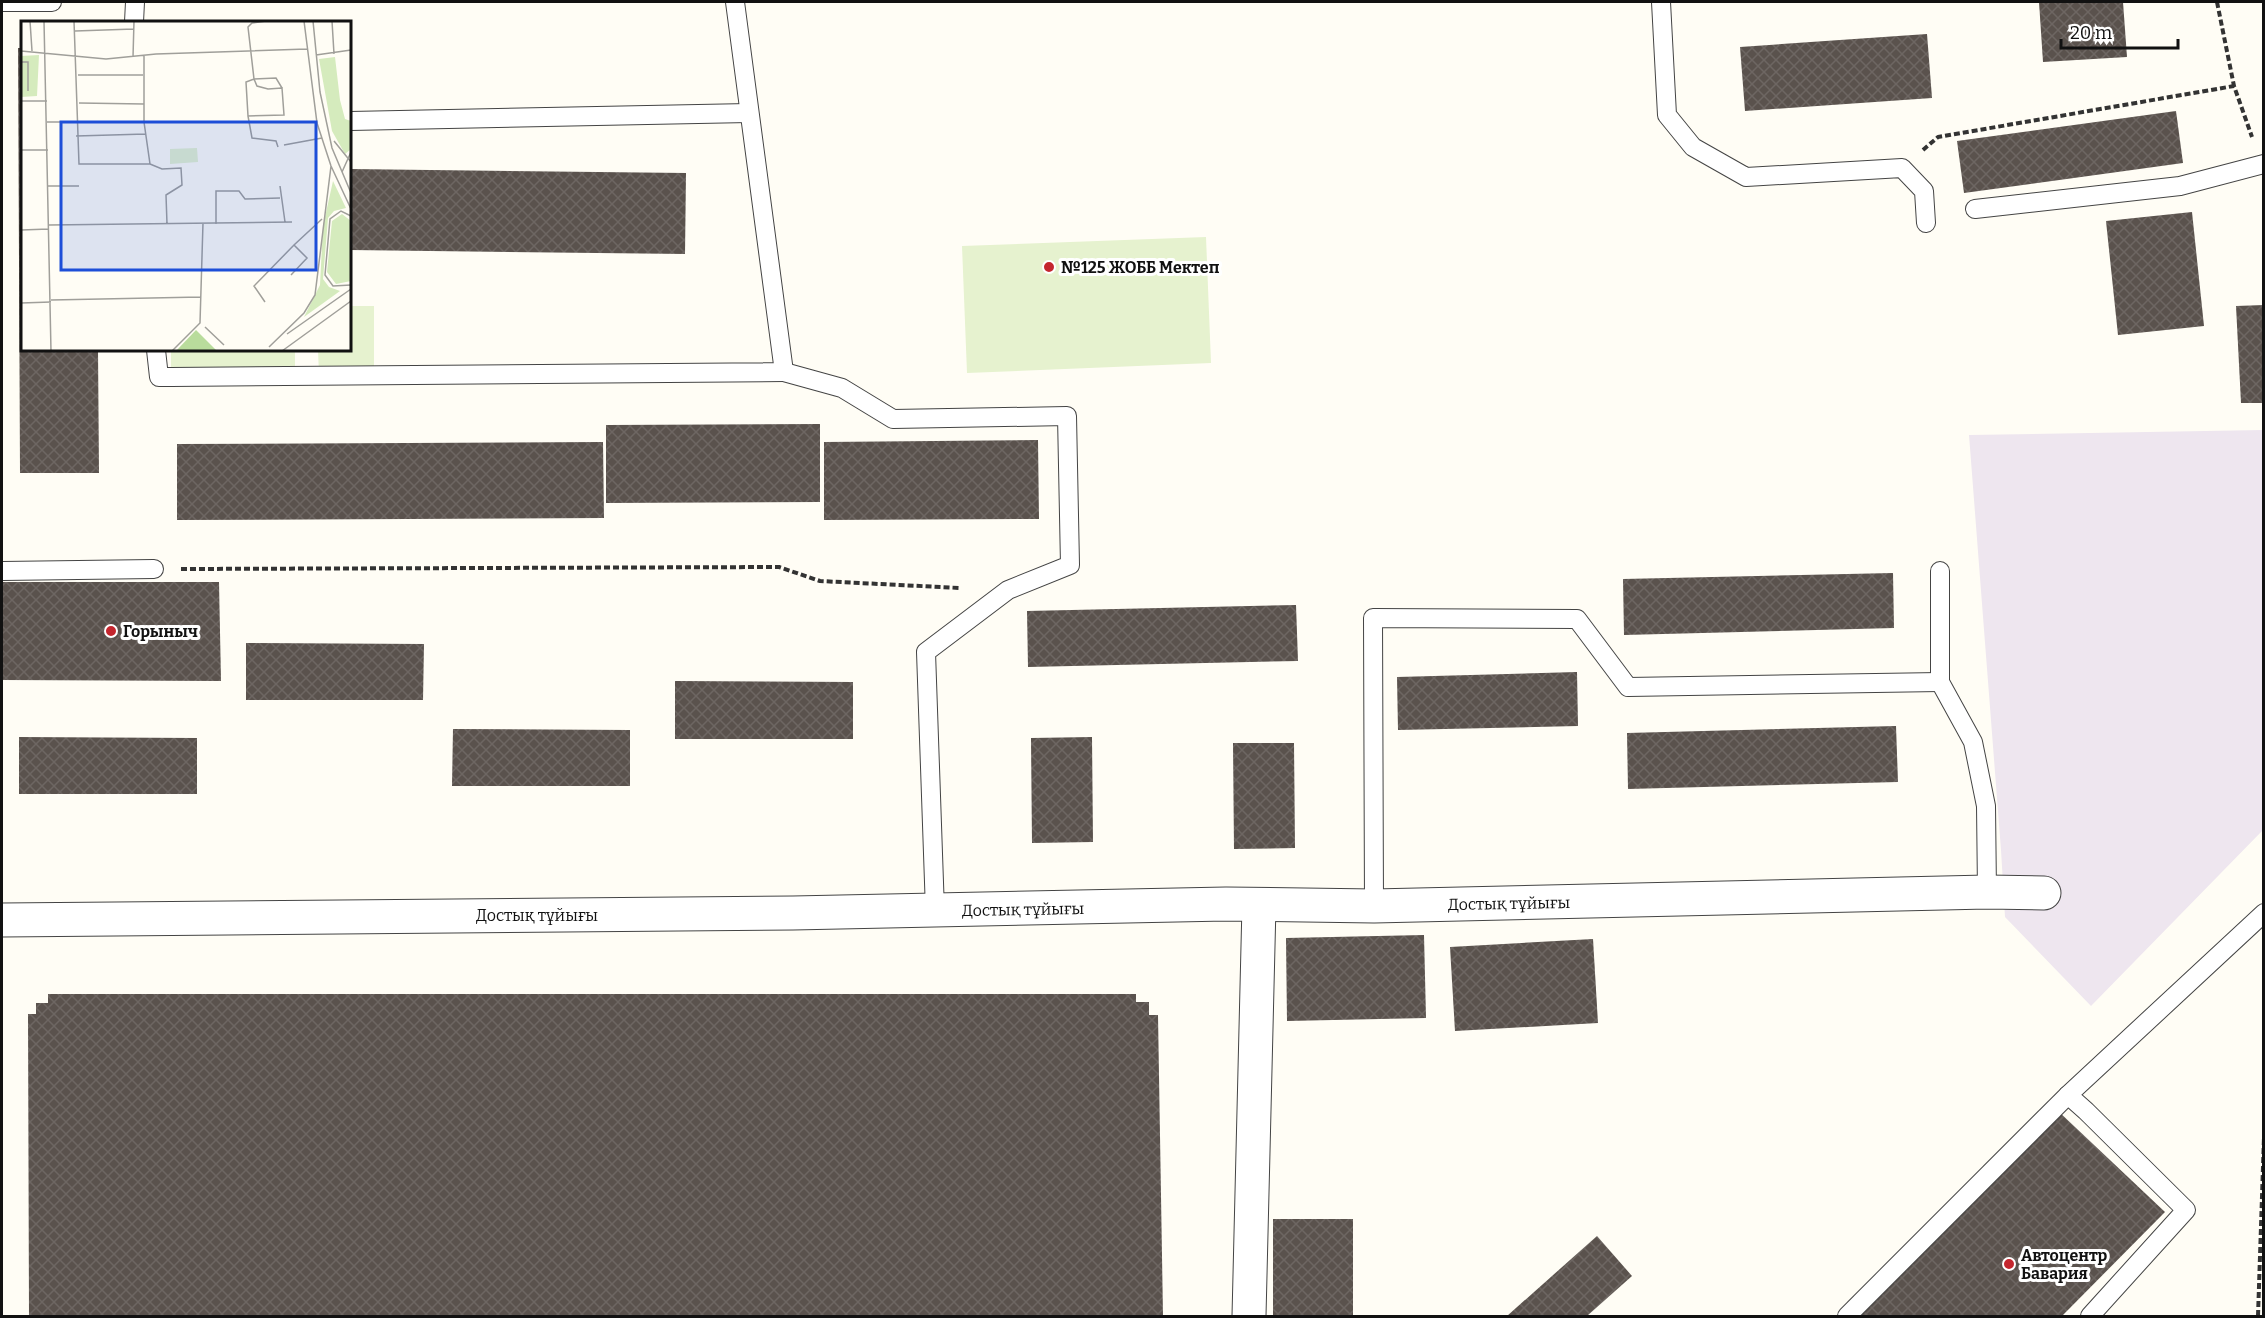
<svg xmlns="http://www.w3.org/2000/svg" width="2265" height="1318" viewBox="0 0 2265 1318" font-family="Bitter,serif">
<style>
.industrial{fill:#eee6ef}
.pitch{fill:#e6f2cf}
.building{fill:url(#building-cross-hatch)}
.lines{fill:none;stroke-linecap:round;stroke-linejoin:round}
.lane-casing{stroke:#444;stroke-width:20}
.street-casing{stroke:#444;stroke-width:35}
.path{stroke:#333;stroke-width:4;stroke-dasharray:6 3;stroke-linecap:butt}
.lane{stroke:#fff;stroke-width:18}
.street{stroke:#fff;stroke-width:33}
.poi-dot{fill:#c4262e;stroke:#fff;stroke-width:2}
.labels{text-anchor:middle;stroke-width:6;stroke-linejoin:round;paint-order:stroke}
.poi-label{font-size:16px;font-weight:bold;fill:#111;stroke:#fff;text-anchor:start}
.street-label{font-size:16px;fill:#111;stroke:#fff}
.inset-road{fill:none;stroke:#a09f9a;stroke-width:1.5}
.view{fill:#1d4ed8;fill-opacity:0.15;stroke:#1d4ed8;stroke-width:3}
.inset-edge{fill:none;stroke:#111;stroke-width:3}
</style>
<defs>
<pattern id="building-cross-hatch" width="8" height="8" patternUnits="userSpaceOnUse" patternTransform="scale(1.5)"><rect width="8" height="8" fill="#5a524d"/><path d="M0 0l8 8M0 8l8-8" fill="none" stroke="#6d6662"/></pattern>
</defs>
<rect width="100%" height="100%" fill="#fffdf5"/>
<polygon class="industrial" points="2263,430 2263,830 2091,1006 2005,917 2001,850 1969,435"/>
<g class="pitch">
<polygon points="1206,237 1211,363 967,373 962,246"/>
<polygon points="350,306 374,306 374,375 319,375 318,350 350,350"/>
<polygon points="171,350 295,350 295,375 171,377"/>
</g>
<g class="building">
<polygon points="2039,2 2123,2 2127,57 2043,62"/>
<polygon points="1927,34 1932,98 1745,111 1740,47"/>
<polygon points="18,48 22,48 22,350 98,350 99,473 20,473"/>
<polygon points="2176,111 2183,163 1964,193 1957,141"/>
<polygon points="350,169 686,173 685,254 350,250"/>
<polygon points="2192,212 2204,326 2118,335 2106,221"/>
<polygon points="2264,305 2264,403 2241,403 2236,306"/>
<polygon points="820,424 820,502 606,503 606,425"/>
<polygon points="1038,440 1039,519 824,520 824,442"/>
<polygon points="603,442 604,518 177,520 177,444"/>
<polygon points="1893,573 1894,628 1624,635 1623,579"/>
<polygon points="2,582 219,582 221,681 2,680"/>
<polygon points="1296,605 1298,661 1028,667 1027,611"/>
<polygon points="246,643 424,644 423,700 246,700"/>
<polygon points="1577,672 1578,726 1398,730 1397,677"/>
<polygon points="675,681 853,682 853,739 675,739"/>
<polygon points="1896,726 1898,782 1628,789 1627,733"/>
<polygon points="453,729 630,730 630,786 452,786"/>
<polygon points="19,737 197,738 197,794 19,794"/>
<polygon points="1092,737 1093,842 1032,843 1031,738"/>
<polygon points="1233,743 1294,743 1295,848 1234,849"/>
<polygon points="1424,935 1426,1018 1287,1021 1286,938"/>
<polygon points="1593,939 1598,1023 1455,1031 1450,947"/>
<polygon points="48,994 1136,994 1136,1002 1149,1002 1149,1015 1158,1015 1163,1316 29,1316 28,1014 36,1014 36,1003 48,1003"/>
<polygon points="2057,1110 2165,1212 2062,1316 1853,1316"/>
<rect x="1273" y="1219" width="80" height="97"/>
<polygon points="1597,1236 1632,1276 1587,1316 1507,1316"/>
</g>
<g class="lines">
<g class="lane-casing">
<g id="lane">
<polyline points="2,2 52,2"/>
<polyline points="1661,2 1667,115 1693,147 1746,177 1902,168 1924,191 1926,223"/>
<polyline points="134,22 135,2"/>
<polyline points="350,121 749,113"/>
<polyline points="1975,209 2180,186 2264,164"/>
<polyline points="156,350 159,377 171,377 784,372 735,2"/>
<polyline points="784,372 842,388 893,419 1067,416 1070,565 1008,590 926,652 935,911"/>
<polyline points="2,571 154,569"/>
<polyline points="1940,571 1940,682 1973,742 1986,806 1987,892"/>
<polyline points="1374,906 1373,618 1577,619 1628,687 1940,682"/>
<polyline points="1847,1316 2068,1095"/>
<polyline points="2090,1316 2186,1210 2086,1111 2068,1095 2264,913"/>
</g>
</g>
<g class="street-casing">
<g id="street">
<polyline points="2,920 793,913 1226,904 1374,906 1987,892 2044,893"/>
<polyline points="1249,1316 1259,905"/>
</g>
</g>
<g class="path">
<polyline points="2217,2 2234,86 2252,137"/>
<polyline points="1923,150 1938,137 2234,86"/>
<polyline points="181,569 779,567 820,581 960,588"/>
<polyline points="2258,1316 2264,1137"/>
</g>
<use href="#lane" class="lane"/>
<use href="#street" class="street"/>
</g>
<g class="poi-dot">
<circle cx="1049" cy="267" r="6"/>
<circle cx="111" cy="631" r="6"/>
<circle cx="2009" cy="1264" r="6"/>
</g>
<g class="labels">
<g class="poi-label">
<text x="1061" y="273">№125 ЖОББ Мектеп</text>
<text x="123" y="637">Горыныч</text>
<text x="2021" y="1261">Автоцентр<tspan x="2021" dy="18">Бавария</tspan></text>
</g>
<g class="street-label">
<text transform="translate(1509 903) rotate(-1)" y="6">Достық тұйығы</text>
<text transform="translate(1023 909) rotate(-1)" y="6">Достық тұйығы</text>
<text x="537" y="921">Достық тұйығы</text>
</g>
</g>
<g transform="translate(21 21)">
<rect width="330" height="330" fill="#fffdf5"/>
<path d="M18,34L16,75L0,76V35ZM314,36L319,79L324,98L330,100V128L324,133L311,110L298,38ZM312,160L325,187L313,190L307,197L302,258L308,266L319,270L283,296L299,264L302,205ZM321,193L330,200V260L315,263L306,251L311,200Z" fill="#d5ebbd"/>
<path d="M175,309L196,330H155Z" fill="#b9dc9c"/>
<path d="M176,127L177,141L149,143V128Z" fill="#e6f2cf"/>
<path class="inset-road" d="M9,0L11,30M23,0L30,330M53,0L58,143H129L123,101V35M245,0L231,2L227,6L233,58L236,65L247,68L261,67L263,94L227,95L225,61L233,58L255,57L261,67M283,0L296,102L310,145L330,188M292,0L299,71L311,127L330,172M311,0L313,33M54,10L113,8M0,30L85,38L135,33L286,28M295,34L330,29M112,36L113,0M0,41H7V70M57,54H122M0,80H26M58,82L123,83M227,95L231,117L255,120L257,126M26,101H56M55,115L125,113M313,120L330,141M263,124L301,117M0,129H27M129,143L141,148L160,147L161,164L145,174L146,203M321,151L330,131M27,165H58M259,165L264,201M330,195L320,190L309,198L304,254L312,265L330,264M195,203V170H218L224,178L259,177M28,204L271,201M0,209L28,208M270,254L286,237L273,224L301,198M30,279L180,276M244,281L233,265L273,224M0,282L30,281M184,306L203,324M266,313L330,268M248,326L283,292L294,274L310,145M151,330L179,302L182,202M261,330L330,280"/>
<path class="view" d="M40,101H295V249H40Z"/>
<rect width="330" height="330" class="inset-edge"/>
</g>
<rect width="2265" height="1318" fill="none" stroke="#111111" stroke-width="6"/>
<path d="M2061 39v9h117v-9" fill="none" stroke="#111111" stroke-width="3"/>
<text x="2070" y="39" font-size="18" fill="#111111" stroke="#ffffff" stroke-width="4.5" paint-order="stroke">20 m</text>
</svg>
